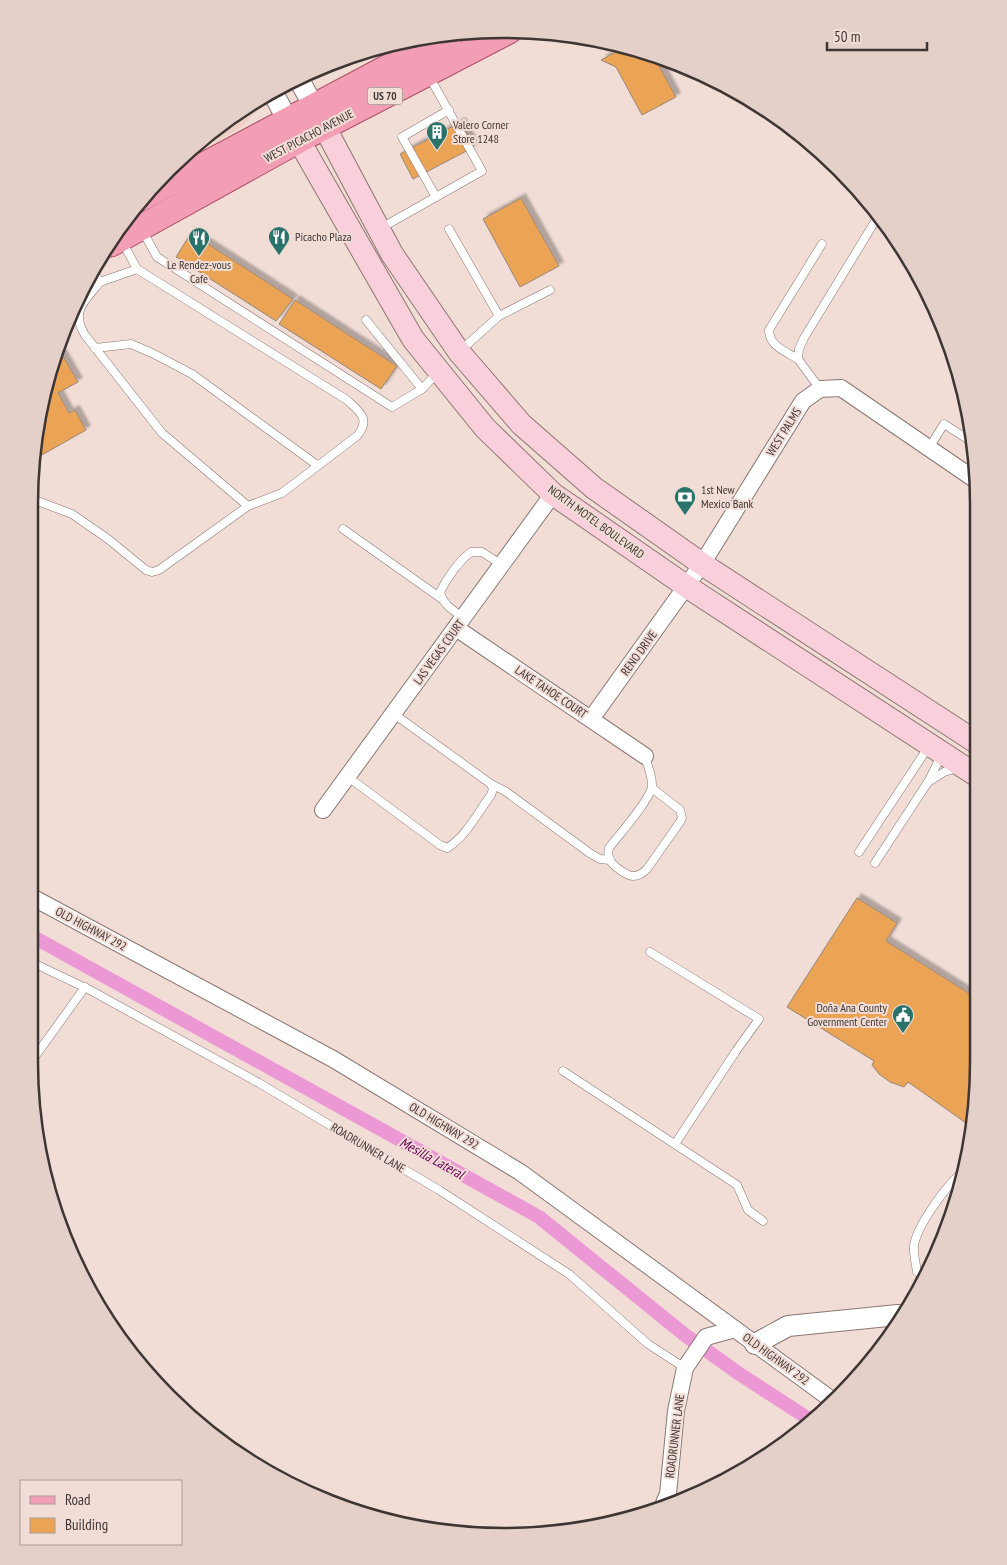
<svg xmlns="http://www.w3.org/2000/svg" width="1007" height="1565" viewBox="0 0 1007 1565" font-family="'PT Sans Narrow',sans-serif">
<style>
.built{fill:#eed0c7}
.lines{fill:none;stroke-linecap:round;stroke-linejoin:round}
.canal{stroke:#eb98d5;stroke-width:14}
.building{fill:#eba456;stroke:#95877a;filter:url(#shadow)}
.service-casing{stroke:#8a7771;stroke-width:9}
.minor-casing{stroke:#8a7771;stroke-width:18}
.tertiary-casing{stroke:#8a7771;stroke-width:22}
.secondary-casing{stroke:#8a7771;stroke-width:24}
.primary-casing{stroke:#ae5067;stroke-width:27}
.service{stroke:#fff;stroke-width:8}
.minor{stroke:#fff;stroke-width:16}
.tertiary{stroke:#fff;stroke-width:20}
.secondary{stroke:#f8cfda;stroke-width:22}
.primary{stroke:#f29eb4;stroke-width:25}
.labels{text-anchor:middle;stroke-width:4;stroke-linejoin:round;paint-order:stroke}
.shield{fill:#f2ddd6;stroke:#756865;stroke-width:1}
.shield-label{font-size:11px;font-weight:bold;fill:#3f3634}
.poi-label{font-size:12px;fill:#3f3634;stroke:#f2ddd6;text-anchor:start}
.street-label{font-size:12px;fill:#3f3634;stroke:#f2ddd6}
.water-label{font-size:14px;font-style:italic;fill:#670056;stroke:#f2ddd6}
.rim{fill:none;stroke:#3f3634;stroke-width:2.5}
</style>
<defs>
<filter id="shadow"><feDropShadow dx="4.5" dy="-4.5" stdDeviation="1" flood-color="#0004"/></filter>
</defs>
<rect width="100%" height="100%" fill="#f2ddd6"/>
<polygon class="built" points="260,99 257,112 242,127 175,164 214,127"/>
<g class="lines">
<polyline class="canal" points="30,935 539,1217 685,1335 738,1373 809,1419"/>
</g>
<g class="building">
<polygon points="625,47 652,53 676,97 642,115 616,67 601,60"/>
<polygon points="461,122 474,147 413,179 400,154"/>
<polygon points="521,198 559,266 520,287 483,219"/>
<polygon points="191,233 293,299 276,321 176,257"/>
<polygon points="295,300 397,366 381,389 279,324"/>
<polygon points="60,351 78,382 58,393 69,413 75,410 86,430 33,460 33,441"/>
<polygon points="857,898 897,923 886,941 975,997 973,1128 908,1082 904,1087 890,1082 879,1074 872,1065 874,1061 787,1007"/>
<polygon points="971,1137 967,1149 964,1146"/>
</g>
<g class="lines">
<g class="service-casing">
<g id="service">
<polyline points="436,197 402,137 449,110"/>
<polyline points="381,228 482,171 429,76"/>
<polyline points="449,229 499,316"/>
<polyline points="142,230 157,257 392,407 422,389 437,373"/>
<path d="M93,271L100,282C85,301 70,311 85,335L162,433L248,506L282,493L357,436C371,419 360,412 347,400L137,269L122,241"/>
<polyline points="100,282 137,269"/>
<polyline points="366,320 422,389"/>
<polyline points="95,348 131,344 152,353 192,374 317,465"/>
<polyline points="460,351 499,316 550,290"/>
<path d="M798,359C785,351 769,346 769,330L822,244"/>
<polyline points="820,389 798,359 799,349 804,338 877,218"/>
<polyline points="929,448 944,424 972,442"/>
<polyline points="32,499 72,514 108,539 146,570 152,572 159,570 248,506"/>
<polyline points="343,529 442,599"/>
<path d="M464,618C454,611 443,605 440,592C447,578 459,561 471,552H482L502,565"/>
<path d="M645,756C647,765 653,777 652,787C649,801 619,835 609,848C608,852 608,856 610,860C613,866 627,876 633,876C639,876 643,873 647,869L680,822L682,818L680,810L652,788"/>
<path d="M348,777L440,845L447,848C466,837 478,812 491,795L493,789L491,784L394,714"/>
<polyline points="930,781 944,772 957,768"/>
<polyline points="491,784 505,791 591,854 600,859 610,860"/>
<polyline points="859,852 929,746"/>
<polyline points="875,863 928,782 941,756"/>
<polyline points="650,952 759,1019 736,1051 675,1144"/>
<polyline points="29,961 90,990 259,1083 439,1190 569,1274 648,1344 685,1368"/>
<polyline points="29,1065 85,987"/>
<polyline points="563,1071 737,1185 748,1210 763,1221"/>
<path d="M917,1272C916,1264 913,1253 914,1245C918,1224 945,1188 961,1173"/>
</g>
</g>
<g class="minor-casing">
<g id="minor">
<polyline points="456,628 645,756"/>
<polyline points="591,719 702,564 803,401 820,389 841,388 977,481"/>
<polyline points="323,810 553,494"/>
<polyline points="30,896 333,1059 520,1172 832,1400"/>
<polyline points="664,1503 668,1494 676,1411 685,1368 706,1337 735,1329"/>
</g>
</g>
<g class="tertiary-casing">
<g id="tertiary">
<polyline points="297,76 314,107"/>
<polyline points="272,91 288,121"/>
<polyline points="755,1344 788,1326 898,1315"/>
</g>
</g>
<g class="secondary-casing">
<g id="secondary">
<polyline points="316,111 392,254 459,352 521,424 594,488 702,564 976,742"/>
<polyline points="290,125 413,339 485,428 553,494 686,586 976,775"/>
</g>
</g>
<g class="primary-casing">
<g id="primary">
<polyline points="142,198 452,33"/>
<polyline points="111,244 299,140 509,31"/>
</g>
</g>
<use href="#service" class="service"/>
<use href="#minor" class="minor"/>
<use href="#tertiary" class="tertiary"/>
<use href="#secondary" class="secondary"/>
<use href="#primary" class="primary"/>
</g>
<defs>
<g id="building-pin" transform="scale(1.125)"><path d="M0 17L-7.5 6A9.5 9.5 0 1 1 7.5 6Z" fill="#2a736b" stroke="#f2ddd6"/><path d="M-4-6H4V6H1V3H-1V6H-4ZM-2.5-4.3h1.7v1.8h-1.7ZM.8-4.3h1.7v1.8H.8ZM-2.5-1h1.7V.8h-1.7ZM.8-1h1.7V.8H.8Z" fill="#fff"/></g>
<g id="restaurant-pin" transform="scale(1.125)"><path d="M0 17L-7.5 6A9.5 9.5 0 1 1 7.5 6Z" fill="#2a736b" stroke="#f2ddd6"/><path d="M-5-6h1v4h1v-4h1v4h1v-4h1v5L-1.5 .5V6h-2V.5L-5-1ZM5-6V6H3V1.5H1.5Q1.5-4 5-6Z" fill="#fff"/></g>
<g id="bank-pin" transform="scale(1.125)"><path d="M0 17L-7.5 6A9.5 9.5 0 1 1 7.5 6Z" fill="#2a736b" stroke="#f2ddd6"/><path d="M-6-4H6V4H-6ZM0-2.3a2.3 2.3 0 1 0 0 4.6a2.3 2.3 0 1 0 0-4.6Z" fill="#fff"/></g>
<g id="civic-pin" transform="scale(1.125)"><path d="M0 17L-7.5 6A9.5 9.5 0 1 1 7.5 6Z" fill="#2a736b" stroke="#f2ddd6"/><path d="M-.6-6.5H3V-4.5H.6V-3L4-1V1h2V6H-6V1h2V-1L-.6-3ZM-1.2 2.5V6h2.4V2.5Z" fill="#fff"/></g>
</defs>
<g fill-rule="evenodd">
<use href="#building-pin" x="437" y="132"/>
<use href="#restaurant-pin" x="279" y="237"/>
<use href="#restaurant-pin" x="199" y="238"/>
<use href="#bank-pin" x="685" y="497"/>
<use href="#civic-pin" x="903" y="1015"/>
</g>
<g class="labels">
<rect class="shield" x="367.5" y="87.5" width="35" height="17" rx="4"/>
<g class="shield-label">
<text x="385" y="100">US 70</text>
</g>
<g class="poi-label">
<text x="453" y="129">Valero Corner<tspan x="453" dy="14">Store 1248</tspan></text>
<text x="295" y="241">Picacho Plaza</text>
<text x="199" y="269" text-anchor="middle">Le Rendez-vous<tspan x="199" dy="14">Cafe</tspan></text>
<text x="701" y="494">1st New<tspan x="701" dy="14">Mexico Bank</tspan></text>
<text x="887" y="1012" text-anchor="end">Doña Ana County<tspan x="887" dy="14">Government Center</tspan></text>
</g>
<g class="street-label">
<text transform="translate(309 136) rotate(-28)" y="4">WEST PICACHO AVENUE</text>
<text transform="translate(784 432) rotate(-58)" y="4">WEST PALMS</text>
<text transform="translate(596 522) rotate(36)" y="4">NORTH MOTEL BOULEVARD</text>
<text transform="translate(439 652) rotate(-54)" y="4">LAS VEGAS COURT</text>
<text transform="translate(639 653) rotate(-54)" y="4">RENO DRIVE</text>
<text transform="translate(551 692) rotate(34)" y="4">LAKE TAHOE COURT</text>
<text transform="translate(91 929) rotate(28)" y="4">OLD HIGHWAY 292</text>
<text transform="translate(444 1126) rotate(31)" y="4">OLD HIGHWAY 292</text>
<text transform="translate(368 1148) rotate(31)" y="4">ROADRUNNER LANE</text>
<text transform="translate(776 1359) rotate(36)" y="4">OLD HIGHWAY 292</text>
<text transform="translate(675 1436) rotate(-83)" y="4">ROADRUNNER LANE</text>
</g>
<g class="water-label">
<text transform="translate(432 1158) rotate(29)" y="5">Mesilla Lateral</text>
</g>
</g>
<path d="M0 0H1007V1565H0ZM504 38H504A466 466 0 0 1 970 504V1062A466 466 0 0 1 504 1528H504A466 466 0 0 1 38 1062V504A466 466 0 0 1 504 38Z" fill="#e4d0c9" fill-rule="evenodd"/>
<path class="rim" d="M504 38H504A466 466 0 0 1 970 504V1062A466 466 0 0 1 504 1528H504A466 466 0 0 1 38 1062V504A466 466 0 0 1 504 38Z"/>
<rect x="20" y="1480" width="162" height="65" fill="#f2ddd6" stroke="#aa9a95"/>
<rect x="30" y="1496" width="25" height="8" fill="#f29eb4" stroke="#aa9a95"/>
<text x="65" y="1505" font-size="15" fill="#3f3634">Road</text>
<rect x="30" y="1518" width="25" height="15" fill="#eba456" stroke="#aa9a95"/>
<text x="65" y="1530" font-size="15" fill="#3f3634">Building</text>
<path d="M827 42v8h100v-8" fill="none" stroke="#3f3634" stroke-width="2.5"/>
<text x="834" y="42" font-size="15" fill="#3f3634" stroke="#f2ddd6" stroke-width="4" paint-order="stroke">50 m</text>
</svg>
